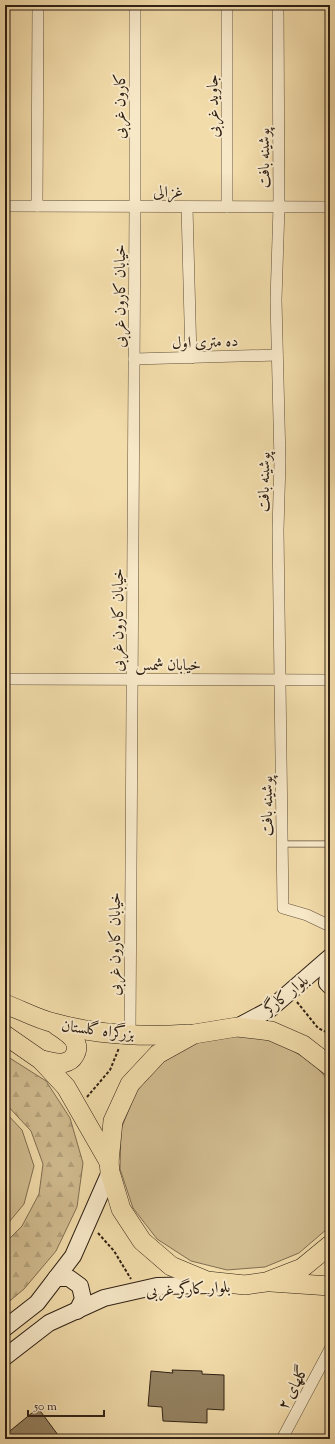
<svg xmlns="http://www.w3.org/2000/svg" width="335" height="1444" viewBox="0 0 335 1444" font-family="'Sorts Mill Goudy',Amiri,serif">
<style>
.green{fill:#d1bc90;stroke:#806e52}
.forest{fill:url(#forest-firs);stroke:#806e52}
.building{fill:#948262;stroke:#2f2014}
.lines{fill:none;stroke-linecap:round;stroke-linejoin:round}
.service-casing{stroke:#604f3a;stroke-width:7}
.minor-casing{stroke:#604f3a;stroke-width:12}
.secondary-casing{stroke:#2f2014;stroke-width:18}
.trunk-casing{stroke:#2f2014;stroke-width:20}
.path{stroke:#2f2014;stroke-width:2;stroke-dasharray:3 2;stroke-linecap:butt}
.service{stroke:#f7e8c8;stroke-width:5.5}
.minor{stroke:#f7e8c8;stroke-width:11}
.secondary{stroke:#f7e8c8;stroke-width:16}
.trunk{stroke:#f2dcaa;stroke-width:19}
.labels{text-anchor:middle;stroke-width:4;stroke-linejoin:round;paint-order:stroke}
.street-label{font-size:16px;fill:#2f2014;stroke:#f7e8c8}
</style>
<defs>
<pattern id="forest-firs" width="22" height="20" patternUnits="userSpaceOnUse"><rect width="22" height="20" fill="#d1bc90"/><path d="M5 1l3.5 6h-7zM16 11l3.5 6h-7z" fill="#b4a17b"/></pattern>
</defs>
<rect width="100%" height="100%" fill="#f2dcaa"/>
<filter id="stains"><feTurbulence type="fractalNoise" baseFrequency=".005" numOctaves="4"/><feColorMatrix values="0 0 0 0 .2 0 0 0 0 .09 0 0 0 0 .02 0 0 0 .5 -.17"/></filter>
<radialGradient id="worn" r=".72"><stop offset=".6" stop-color="#630" stop-opacity="0"/><stop offset="1" stop-color="#630" stop-opacity=".3"/></radialGradient>
<g class="green">
<polygon points="236,1034 275,1041 311,1061 330,1082 330,1224 327,1229 299,1253 265,1267 227,1270 191,1261 157,1239 133,1208 120,1169 121,1129 136,1092 162,1061 196,1041"/>
<polygon points="5,1112 22,1130 34,1166 24,1204 5,1227"/>
</g>
<polygon class="forest" points="5,1055 46,1081 70,1118 83,1163 77,1207 56,1251 24,1289 5,1305 5,1243 22,1226 39,1194 43,1164 31,1131 5,1103"/>
<g class="building">
<polygon points="172,1370 202,1371 202,1374 224,1375 224,1410 207,1409 207,1423 163,1421 162,1407 148,1406 151,1371 173,1373"/>
<polygon points="38,1408 61,1439 5,1439 5,1435"/>
</g>
<g class="lines">
<g class="service-casing">
<g id="service">
<polyline points="330,810 330,818"/>
<polyline points="282,844 330,844"/>
</g>
</g>
<g class="minor-casing">
<g id="minor">
<polyline points="278,5 279,207 276,300 280,461 278,530 283,908 307,915 330,926"/>
<polyline points="5,206 330,207"/>
<polyline points="37,206 38,5"/>
<polyline points="187,207 191,358"/>
<polyline points="227,207 227,5"/>
<polyline points="134,359 277,355"/>
<polyline points="5,679 330,680"/>
<polyline points="130,1034 135,207 135,5"/>
<polyline points="282,1439 330,1349"/>
</g>
</g>
<g class="secondary-casing">
<g id="secondary">
<polyline points="330,959 327,983 330,986"/>
<polyline points="237,1027 269,1010 330,957"/>
<polyline points="56,1278 69,1278 80,1286 83,1299 77,1311"/>
<polyline points="5,1328 37,1303 73,1256 110,1172"/>
<polyline points="5,1357 49,1323 104,1298 157,1286 213,1285"/>
</g>
</g>
<g class="trunk-casing">
<g id="trunk">
<path d="M5,1004C21,1010 37,1019 54,1023C97,1035 145,1037 189,1034"/>
<polyline points="5,1035 41,1060 66,1087 109,1162"/>
<path d="M41,1060C48,1061 56,1064 63,1063C67,1062 72,1060 74,1056C83,1042 67,1032 56,1025"/>
<polyline points="330,1066 303,1045 271,1031 237,1027 194,1034 158,1054 130,1084 113,1121 109,1162 110,1172 121,1209 142,1241 171,1266 207,1281 245,1285 266,1282 302,1268 330,1245"/>
<polyline points="271,1282 330,1286"/>
</g>
</g>
<g class="path">
<polyline points="297,1002 318,1028 330,1034"/>
<polyline points="87,1097 110,1070 119,1048"/>
<polyline points="98,1233 114,1251 131,1279"/>
</g>
<use href="#service" class="service"/>
<use href="#minor" class="minor"/>
<use href="#secondary" class="secondary"/>
<use href="#trunk" class="trunk"/>
</g>
<g class="labels">
<g class="street-label">
<text transform="translate(119 106) rotate(-90)" y="6">کارون غربی</text>
<text transform="translate(212 106) rotate(-91)" y="6">جاوید غربی</text>
<text transform="translate(263 158) rotate(-90)" y="6">پوشینه بافت</text>
<text x="168" y="197">غزالی</text>
<text transform="translate(119 296) rotate(-90)" y="6">خیابان کارون غربی</text>
<text transform="translate(205 341) rotate(-2)" y="6">ده متری اول</text>
<text transform="translate(263 482) rotate(-89)" y="6">پوشینه بافت</text>
<text transform="translate(117 620) rotate(-90)" y="6">خیابان کارون غربی</text>
<text x="168" y="670">خیابان شمس</text>
<text transform="translate(266 806) rotate(-90)" y="6">پوشینه بافت</text>
<text transform="translate(114 944) rotate(-90)" y="6">خیابان کارون غربی</text>
<text transform="translate(285 994) rotate(-39)" y="6">بلوار کارگر</text>
<text transform="translate(98 1029) rotate(7)" y="6">بزرگراه گلستان</text>
<text transform="translate(188 1288) rotate(-3)" y="6">بلوار کارگر غربی</text>
<text transform="translate(292 1387) rotate(-62)" y="6">گلهای ۲</text>
</g>
</g>
<rect width="335" height="1444" fill="none" stroke="#f2dcaa" stroke-width="20"/>
<rect x="6" y="6" width="323" height="1432" fill="none" stroke="#2f2014" stroke-width="2"/>
<rect x="10" y="10" width="315" height="1424" fill="none" stroke="#2f2014"/>
<path d="M28 1410v6h76v-6" fill="none" stroke="#2f2014" stroke-width="2"/>
<text x="34" y="1410" font-size="12" fill="#2f2014" stroke="#f7e8c8" stroke-width="3" paint-order="stroke">50 m</text>
<rect width="100%" height="100%" filter="url(#stains)"/>
<rect width="100%" height="100%" fill="url(#worn)"/>
</svg>
